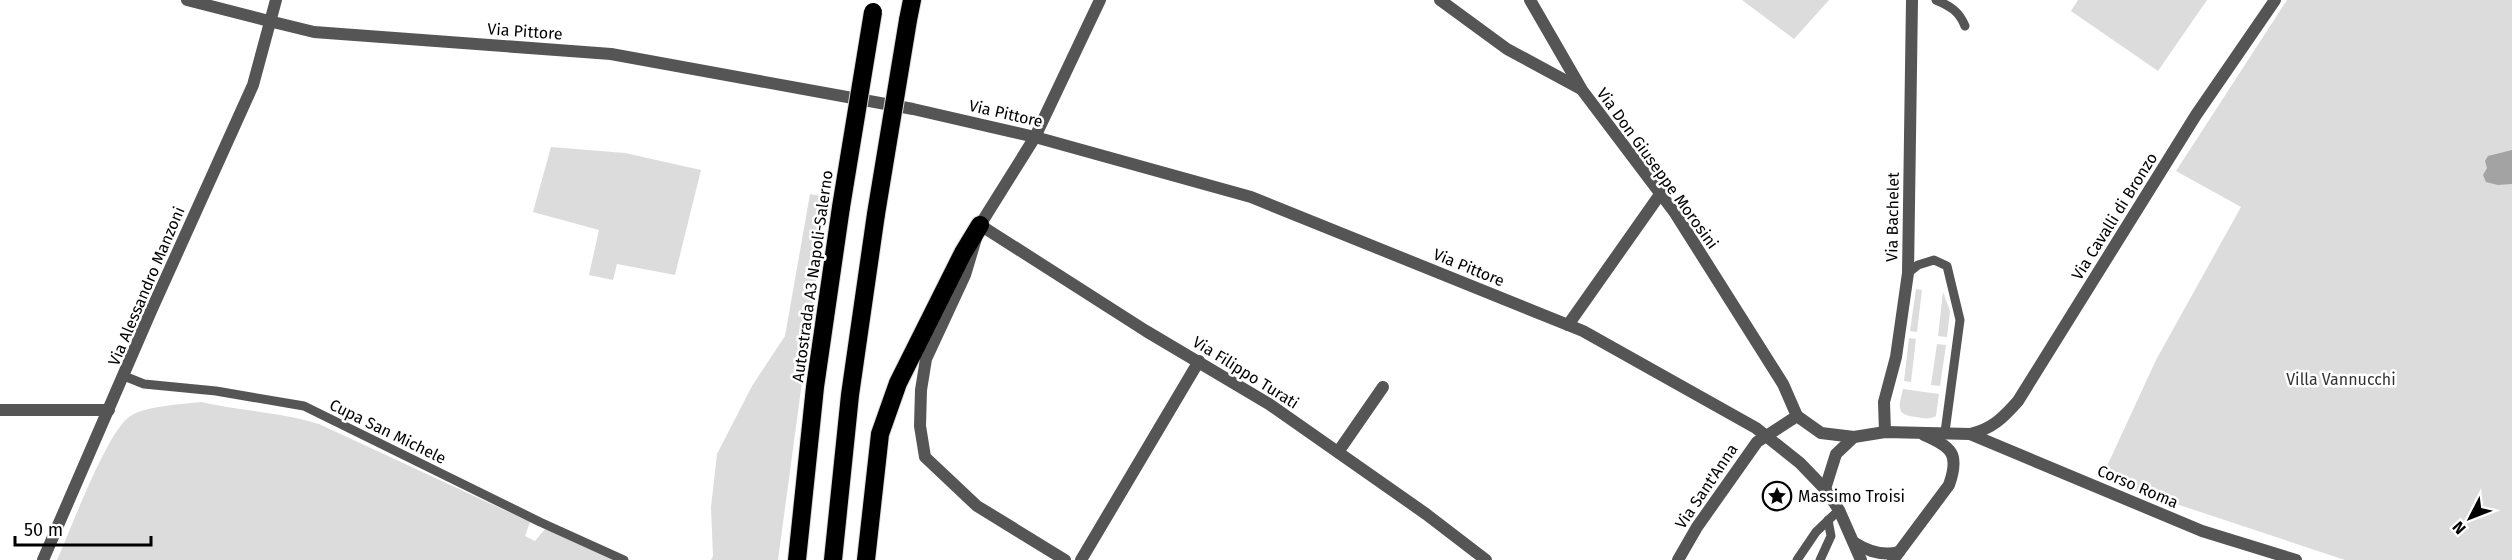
<svg xmlns="http://www.w3.org/2000/svg" width="2512" height="560" viewBox="0 0 2512 560" font-family="'Fira Sans',sans-serif">
<style>
.green{fill:#dcdcdc}
.water{fill:#a3a3a3}
.lines{fill:none;stroke-linecap:round;stroke-linejoin:round}
.motorway-casing{stroke:#dbdbdb;stroke-width:20}
.service{stroke:#555;stroke-width:9}
.minor{stroke:#555;stroke-width:12}
.tertiary{stroke:#555;stroke-width:12}
.motorway{stroke:#000;stroke-width:18}
.motorway-bridge-casing{stroke:#dbdbdb;stroke-width:20;stroke-linecap:butt}
.motorway-bridge{stroke:#000;stroke-width:18}
.labels{text-anchor:middle;stroke-width:5;stroke-linejoin:round;paint-order:stroke}
.street-label{font-size:16px;fill:#000;stroke:#fff}
.park-label{font-size:16px;fill:#333;stroke:#fff}
.poi-label{font-size:16px;fill:#000;stroke:#fff;text-anchor:start}
</style>
<rect width="100%" height="100%" fill="#fff"/>
<g class="green">
<polygon points="1742,0 1829,0 1794,39"/>
<polygon points="2078,0 2207,0 2158,71 2071,11"/>
<polygon points="2287,0 2512,0 2512,560 2345,560 2101,479 2156,360 2241,207 2176,171"/>
<polygon points="551,147 625,153 701,170 675,275 617,264 613,280 589,275 599,230 533,212"/>
<polygon points="810,194 827,197 778,560 711,560 713,556 711,507 717,454 752,386 785,336"/>
<polygon points="1916,289 1922,290 1917,332 1910,331"/>
<polygon points="1943,292 1950,311 1947,337 1938,336"/>
<polygon points="1909,338 1916,339 1911,382 1904,381"/>
<polygon points="1937,344 1946,345 1940,386 1931,385"/>
<path d="M1903,389L1939,394L1936,416C1929,420 1923,418 1916,417C1895,415 1899,406 1903,389Z"/>
<path d="M201,402C240,411 281,412 319,424L530,522L525,536L535,541L545,529L614,560H57C71,529 106,434 129,417C143,406 183,404 201,402Z"/>
</g>
<polygon class="water" points="2512,150 2512,184 2498,185 2486,182 2483,175 2487,168 2485,161 2488,156"/>
<g class="lines">
<g class="motorway-casing">
<g id="motorway">
<polyline points="908,20 912,0"/>
<polyline points="797,560 815,387 841,207"/>
<polyline points="833,560 850,395 876,214"/>
<polyline points="866,560 880,434 898,383 963,253 980,225"/>
</g>
</g>
<g class="service">
<path d="M1936,0C1950,6 1959,11 1965,26"/>
<polyline points="1908,273 1918,265 1934,260 1947,266 1960,320 1945,432"/>
<polyline points="124,376 144,384 216,391 304,406 540,522 624,560"/>
<polyline points="1797,560 1816,532 1839,510"/>
<polyline points="1820,560 1831,536 1828,520"/>
</g>
<g class="minor">
<polyline points="1440,0 1507,49 1581,89"/>
<polyline points="1530,0 1582,90 1675,213 1783,384 1797,416"/>
<polyline points="269,21 314,32 611,54 913,109 1035,137 1251,197 1583,331 1756,428 1800,463 1825,489 1839,510 1861,560"/>
<polyline points="980,225 1146,331 1269,404 1426,514 1486,560"/>
<polyline points="1568,325 1661,193"/>
<polyline points="0,410 109,410"/>
<path d="M1797,416L1821,433L1854,437L1885,432L1970,434C1992,429 2003,418 2018,401L2196,115L2275,0"/>
<polyline points="1885,432 1884,402 1896,357 1908,273 1912,0"/>
<polyline points="1970,434 2202,531 2296,560"/>
<polyline points="1338,452 1383,387"/>
<polyline points="1825,489 1836,454 1854,437"/>
<path d="M1855,543C1869,552 1883,556 1899,552"/>
<polyline points="1065,560 977,506 925,457 920,426 921,390 926,359 965,275 980,225 1035,137 1100,0"/>
<polyline points="1081,560 1199,361"/>
<polyline points="1678,560 1697,527 1757,442 1797,416"/>
<path d="M1893,560L1949,485C1960,454 1952,447 1924,435"/>
</g>
<g class="tertiary">
<polyline points="187,0 269,21"/>
<polyline points="43,560 151,311 253,85 276,0"/>
</g>
<use href="#motorway" class="motorway"/>
<g class="motorway-bridge-casing">
<g id="motorway-bridge">
<polyline points="841,207 873,12"/>
<polyline points="876,214 908,20"/>
</g>
</g>
<use href="#motorway-bridge" class="motorway-bridge"/>
</g>
<defs>
<g id="sight-ring" transform="scale(1.5)"><circle r="9.5" fill="#fff" stroke="#000" stroke-width="1.5"/><path d="M0-6L1.8-2.2L6-1.7L2.9 1.2L3.7 5.4L0 3.3L-3.7 5.4L-2.9 1.2L-6-1.7L-1.8-2.2Z" fill="#000"/></g>
</defs>
<g fill-rule="evenodd">
<use href="#sight-ring" x="1777" y="496"/>
</g>
<g class="labels">
<g class="street-label">
<text transform="translate(525 31) rotate(4)" y="6">Via Pittore</text>
<text transform="translate(1006 113) rotate(13)" y="6">Via Pittore</text>
<text transform="translate(1658 168) rotate(54)" y="6">Via Don Giuseppe Morosini</text>
<text transform="translate(2114 216) rotate(-58)" y="6">Via Cavalli di Bronzo</text>
<text transform="translate(1892 217) rotate(-89)" y="6">Via Bachelet</text>
<text transform="translate(1469 267) rotate(22)" y="6">Via Pittore</text>
<text transform="translate(812 276) rotate(-82)" y="6">Autostrada A3 Napoli-Salerno</text>
<text transform="translate(146 286) rotate(-67)" y="6">Via Alessandro Manzoni</text>
<text transform="translate(1246 372) rotate(32)" y="6">Via Filippo Turati</text>
<text transform="translate(388 431) rotate(26)" y="6">Cupa San Michele</text>
<text transform="translate(1706 486) rotate(-56)" y="6">Via Sant'Anna</text>
<text transform="translate(2138 486) rotate(23)" y="6">Corso Roma</text>
</g>
<g class="park-label">
<text x="2341" y="385">Villa Vannucchi</text>
</g>
<g class="poi-label">
<text x="1798" y="502">Massimo Troisi</text>
</g>
</g>
<g transform="translate(2470 518) rotate(228)" stroke="#ffffff" stroke-width="4.5" paint-order="stroke">
<path d="M0-4.5L10 22L0 15L-10 22Z" fill="#000000"/>
<text y="-9" font-size="16" font-weight="bold" text-anchor="middle" fill="#000000">N</text>
</g>
<path d="M15 536v9h136v-9" fill="none" stroke="#000000" stroke-width="3"/>
<text x="24" y="536" font-size="18" fill="#000000" stroke="#ffffff" stroke-width="4.5" paint-order="stroke">50 m</text>
</svg>
